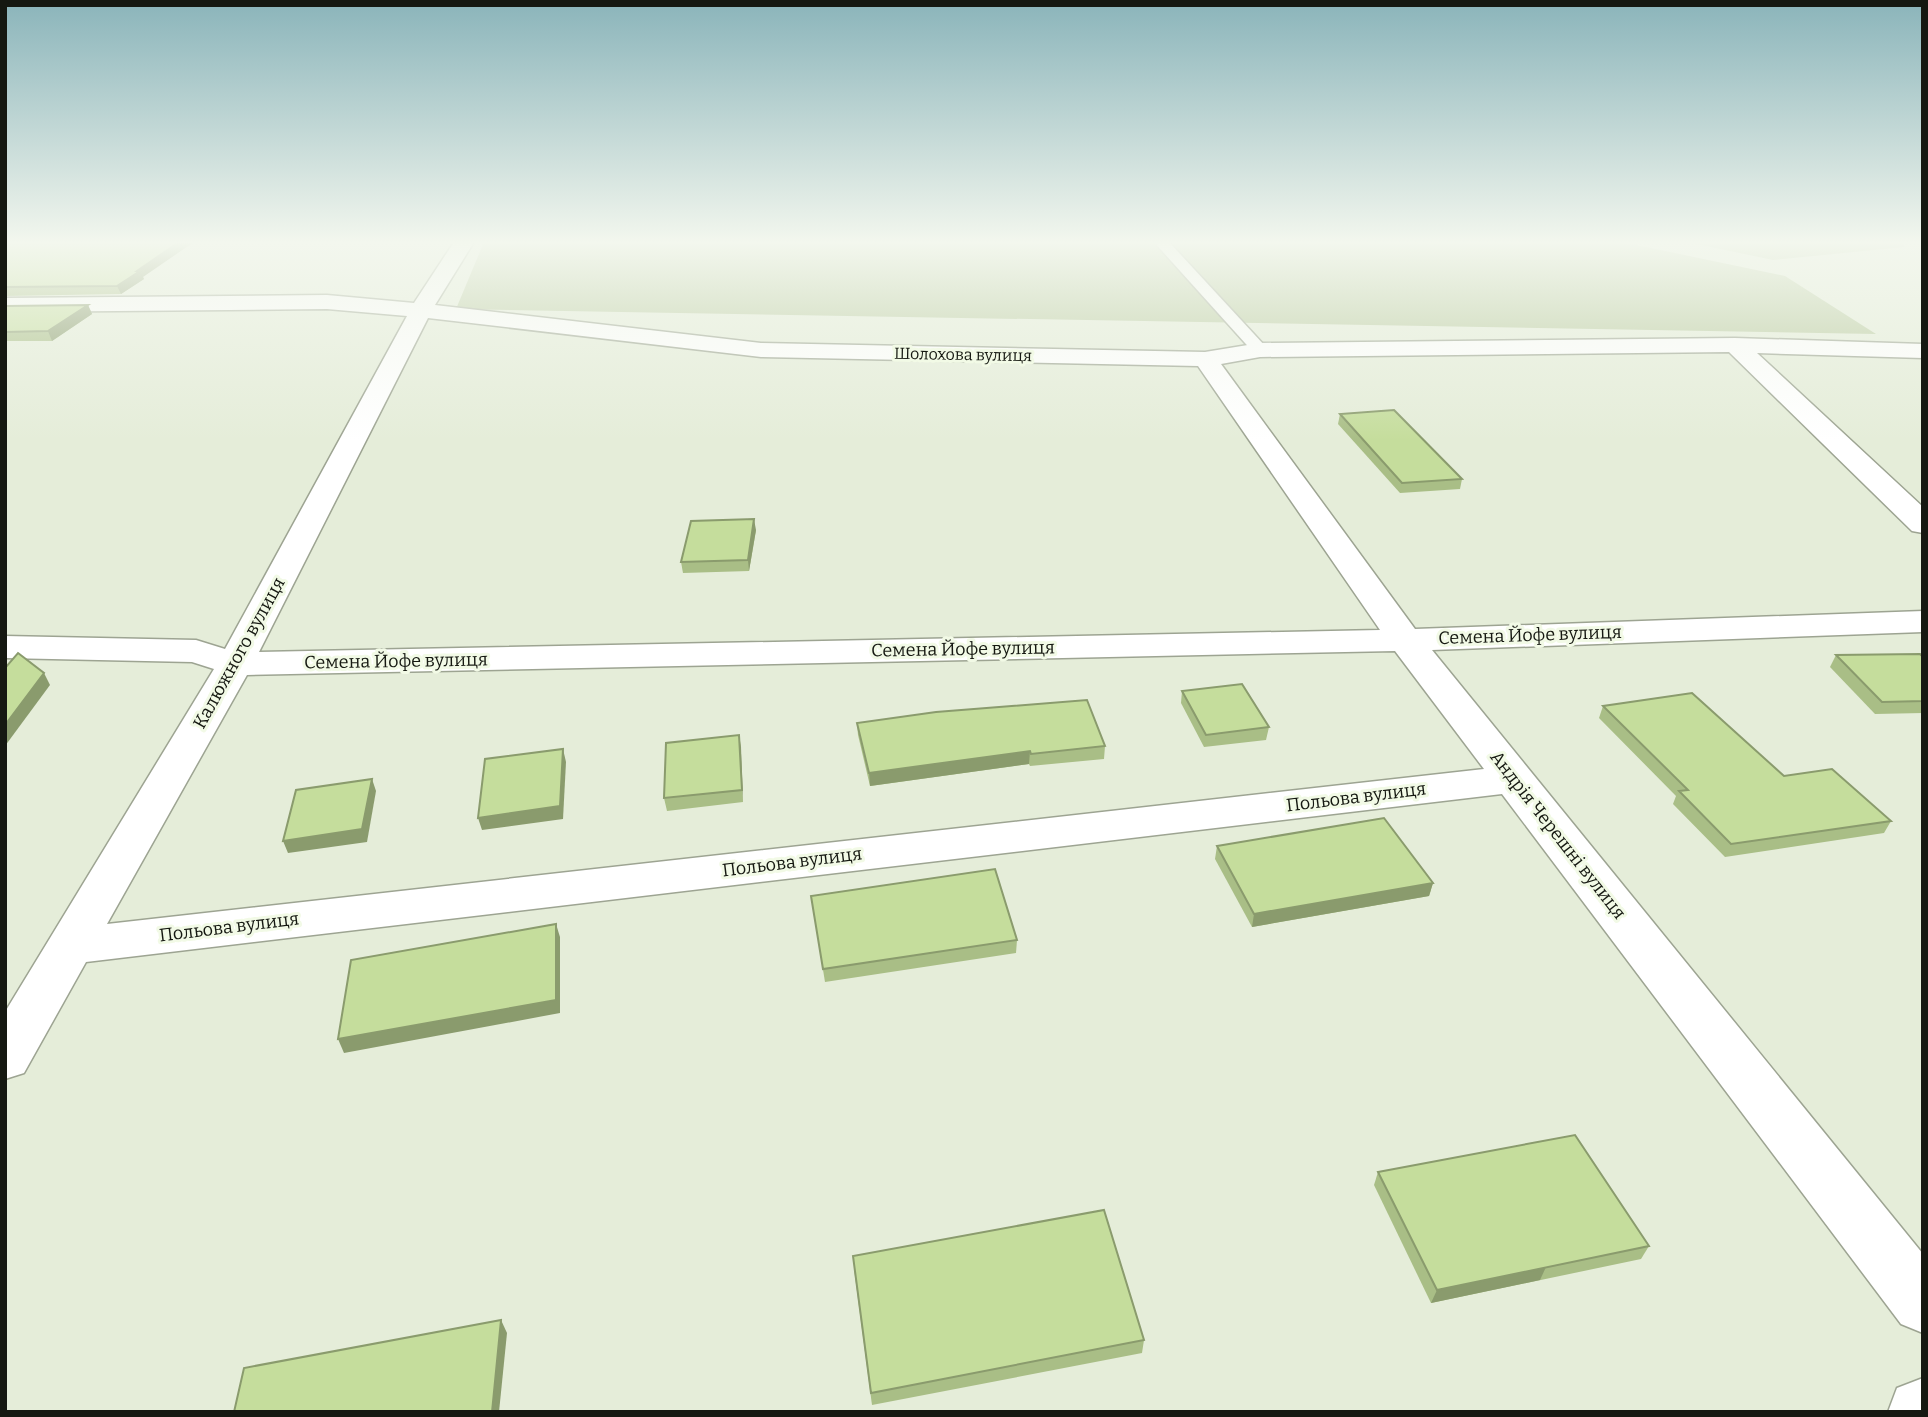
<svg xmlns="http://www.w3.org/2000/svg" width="1928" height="1417" viewBox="0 0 1928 1417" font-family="Bitter,serif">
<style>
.green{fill:#b8c99d}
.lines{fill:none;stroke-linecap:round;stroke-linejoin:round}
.lane-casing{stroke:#9da492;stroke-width:3}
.street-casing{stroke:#9da492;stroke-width:3}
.lane{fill:#fff;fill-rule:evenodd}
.street{fill:#fff;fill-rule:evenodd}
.wall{fill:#a9be86}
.shaded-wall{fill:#8a9b6d}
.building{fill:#c5dd9c;stroke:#8a9b6d;stroke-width:2}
.labels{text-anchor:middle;stroke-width:6;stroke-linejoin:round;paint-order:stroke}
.far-street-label{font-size:16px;fill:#151811;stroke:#f2fae6}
.street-label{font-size:18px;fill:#151811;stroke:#f2fae6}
</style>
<rect width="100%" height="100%" fill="#e5edd9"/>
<g class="green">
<polygon points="484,242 1622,242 1785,276 1876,334 456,309"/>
<polygon points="1687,242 1904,242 1904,247 1773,260"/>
</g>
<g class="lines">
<g class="lane-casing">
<polygon id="lane" points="1154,242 1169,242 1266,347 1266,353 1254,353"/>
</g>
<g class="street-casing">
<g id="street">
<path d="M454,242H474L435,305L761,343L1205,352L1260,343L1735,338L1923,344V358L1757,353L1923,507V533L1912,531L1729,352L1260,357L1221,364L1415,629L1923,611V632L1432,650L1923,1254V1333L1901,1324L1502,794L86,962L24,1073L5,1079V1012L214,669L192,662L5,658V636L196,640L225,649L407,316L327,309L5,312V298L327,295L414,303ZM428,318L761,357L1198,366L1380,630L259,652ZM1395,651L1484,769L107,924L247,675Z"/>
<polygon points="1923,1378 1923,1412 1888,1412 1897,1388"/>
</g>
</g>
<use href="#lane" class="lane"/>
<use href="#street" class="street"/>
</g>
<g class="wall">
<polygon points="5,242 143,277 144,279 121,294 5,296"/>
<polygon points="88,305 92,314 52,341 5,341 5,306"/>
<polygon points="1340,414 1462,479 1460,489 1400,493 1338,424"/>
<polygon points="756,530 749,571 683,573 681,562"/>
<polygon points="1836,655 1923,657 1923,713 1875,714 1830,667"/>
<polygon points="1182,691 1269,727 1266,740 1204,747 1181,703"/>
<polygon points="1603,706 1784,776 1891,821 1884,833 1725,857 1673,804 1676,796 1599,718"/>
<polygon points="857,723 1105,746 1104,759 1030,766 1029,764 870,786 858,735"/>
<polygon points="739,735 743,802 667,811 664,798"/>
<polygon points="1217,846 1433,883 1429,896 1252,927 1215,859"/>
<polygon points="811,896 1017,940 1016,953 825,982"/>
<polygon points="1378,1172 1649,1246 1641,1259 1431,1303 1374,1185"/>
<polygon points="854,1269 1144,1340 1142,1353 872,1405"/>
</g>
<g class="shaded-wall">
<polygon points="179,242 194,242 143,277 144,279 121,294 117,286 137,271"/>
<polygon points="88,305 92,314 52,341 48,331"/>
<polygon points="754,519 756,530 749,571 748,560"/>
<polygon points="44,673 50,685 5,746 5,725"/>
<polygon points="739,735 741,747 743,802 742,790"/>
<polygon points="563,749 566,762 563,819 482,830 478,818"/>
<polygon points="1030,751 1029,764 870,786 869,773"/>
<polygon points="372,779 376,791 367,842 288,853 283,841"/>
<polygon points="1433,883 1429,896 1252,927 1254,914"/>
<polygon points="556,924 560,937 560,1013 344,1053 338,1039"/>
<polygon points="1546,1267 1540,1280 1431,1303 1437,1290"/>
<polygon points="501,1320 507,1333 499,1412 492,1412"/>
</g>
<g class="building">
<polygon points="5,242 179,242 137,271 140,271 117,286 5,287"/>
<polygon points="88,305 48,331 5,332 5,306"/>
<polygon points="1394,410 1462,479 1402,483 1340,414"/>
<polygon points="754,519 748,560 681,562 691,521"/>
<polygon points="18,653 44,673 5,725 5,668"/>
<polygon points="1920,654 1923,657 1923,701 1882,702 1836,655"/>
<polygon points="1242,684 1269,727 1206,735 1182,691"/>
<polygon points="1692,693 1784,776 1832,769 1891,821 1731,844 1679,791 1688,790 1603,706"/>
<polygon points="1087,700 1105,746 1031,754 1030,751 869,773 857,723 936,712"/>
<polygon points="739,735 742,790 664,798 666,743"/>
<polygon points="563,749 560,806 478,818 485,759"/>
<polygon points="372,779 362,829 283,841 296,790"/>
<polygon points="1384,818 1433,883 1254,914 1217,846"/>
<polygon points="995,869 1017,940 823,969 811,896"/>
<polygon points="556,924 556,1000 338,1039 351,960"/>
<polygon points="1575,1135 1649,1246 1437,1290 1378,1172"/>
<polygon points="1104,1210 1144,1340 871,1393 853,1256"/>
<polygon points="501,1320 492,1412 234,1412 244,1368"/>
</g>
<linearGradient id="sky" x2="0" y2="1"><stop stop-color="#8ab4ba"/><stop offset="0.55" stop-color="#f3f7ee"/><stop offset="1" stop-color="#f3f7ee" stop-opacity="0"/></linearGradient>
<rect width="1928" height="441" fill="url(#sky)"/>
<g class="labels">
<g class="far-street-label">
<text transform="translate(963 354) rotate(1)" y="6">Шолохова вулиця</text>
</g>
<g class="street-label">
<text transform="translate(1530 635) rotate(-2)" y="6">Семена Йофе вулиця</text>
<text transform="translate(963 649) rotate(-1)" y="6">Семена Йофе вулиця</text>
<text transform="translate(239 653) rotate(-61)" y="6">Калюжного вулиця</text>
<text transform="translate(396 661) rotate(-1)" y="6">Семена Йофе вулиця</text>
<text transform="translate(1356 797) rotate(-7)" y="6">Польова вулиця</text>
<text transform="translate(1558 835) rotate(52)" y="6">Андрія Черешні вулиця</text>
<text transform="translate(792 862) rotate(-7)" y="6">Польова вулиця</text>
<text transform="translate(229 927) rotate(-7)" y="6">Польова вулиця</text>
</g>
</g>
<rect width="1928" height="1417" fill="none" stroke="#151811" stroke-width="14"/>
</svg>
